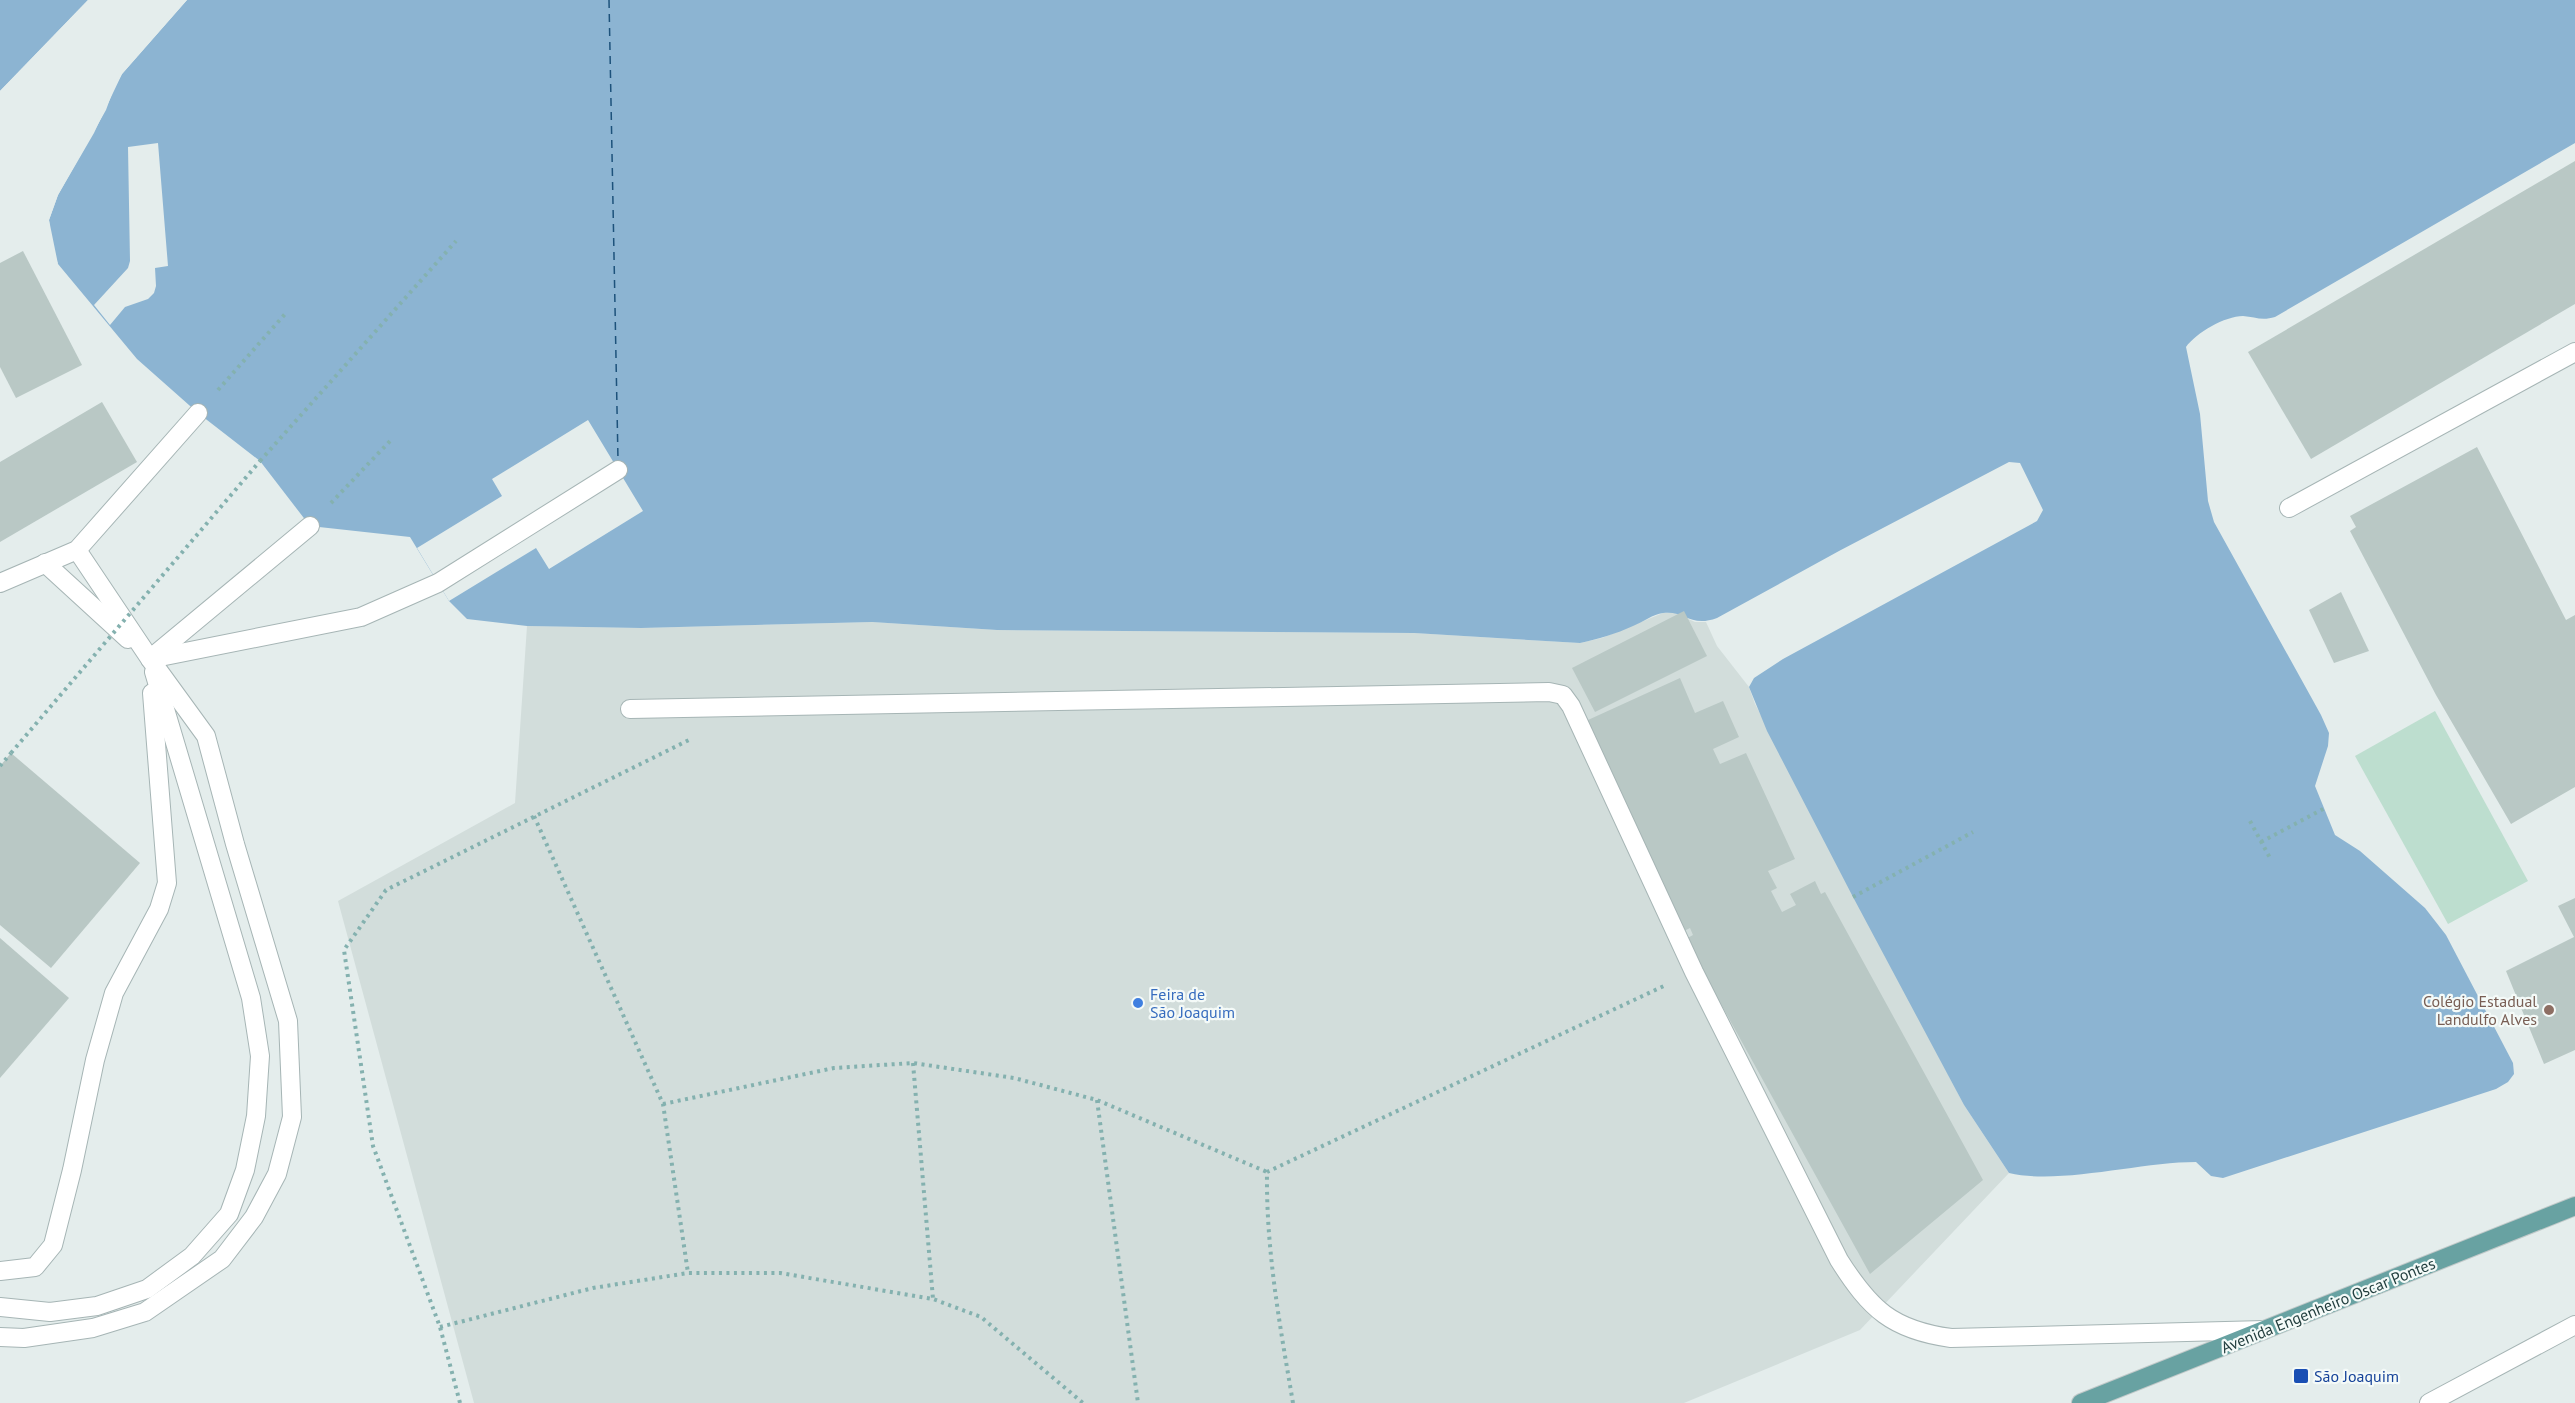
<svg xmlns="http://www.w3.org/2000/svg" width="2575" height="1403" viewBox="0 0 2575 1403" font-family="'PT Sans',sans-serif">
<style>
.built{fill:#d2dddb}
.green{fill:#bddecf}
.water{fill:#8cb4d2}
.pier{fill:#e4edec}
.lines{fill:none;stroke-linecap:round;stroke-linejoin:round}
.ferry{stroke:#1d527b;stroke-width:1.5;stroke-dasharray:8 6;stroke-linecap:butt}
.building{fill:#b9c8c5}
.service-casing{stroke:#a6b5b5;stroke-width:20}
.primary-casing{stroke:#c1c9c9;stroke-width:20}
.path{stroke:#84b1af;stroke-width:4;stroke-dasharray:3 4.5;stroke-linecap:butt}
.service{stroke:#fff;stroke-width:18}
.primary{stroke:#68a2a2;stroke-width:18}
.path-bridge{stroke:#84b1af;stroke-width:4;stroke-dasharray:3 4.5;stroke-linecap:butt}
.shop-dot{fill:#3f7fe0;stroke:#f4faf8;stroke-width:2}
.education-dot{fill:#8d6e63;stroke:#f4faf8;stroke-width:2}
.transit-dot{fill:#1a4fb4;stroke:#f4faf8;stroke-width:2}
.labels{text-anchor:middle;stroke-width:4.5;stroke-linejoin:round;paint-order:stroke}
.shop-label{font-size:16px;fill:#366cbe;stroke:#f4faf8;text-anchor:start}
.education-label{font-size:16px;fill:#785e54;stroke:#f4faf8;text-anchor:end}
.street-label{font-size:16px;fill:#233f3f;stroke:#f4faf8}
.transit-label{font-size:16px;fill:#164399;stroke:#f4faf8;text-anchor:start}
</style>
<rect width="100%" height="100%" fill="#e4edec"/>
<polygon class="built" points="1663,613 1675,613 1695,622 1706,622 1717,646 1749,687 1755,704 1964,1105 2009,1173 1860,1330 1684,1403 474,1403 338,901 515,803 527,626 641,628 872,622 997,630 1414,633 1580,643 1602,638"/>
<polygon class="green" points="2435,711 2528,881 2448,924 2355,756"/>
<g class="water">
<polygon points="0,0 88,0 0,91"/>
<path d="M187,0H2575V143L2275,317C2262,321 2255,317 2243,316C2225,316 2196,333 2186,347L2200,414L2208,501L2214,522L2321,715L2329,733L2328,746L2315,786L2335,835L2360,851L2425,908L2446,935L2513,1063L2514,1074L2508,1082L2496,1089L2223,1178L2211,1176L2196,1162C2140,1162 2060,1185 2009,1173L1964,1105L1853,897L1767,731L1749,687L1754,678L1783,659L2037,521L2043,510L2020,463L2009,462L1839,551L1717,618C1690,628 1685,610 1663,613C1653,614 1643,622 1633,626C1616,634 1598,639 1580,643L1414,633L997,630L872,622L641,628L527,626L467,619L449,601L410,537L310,526L260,461L198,413L137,359L58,264L52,247L49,220L58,195L106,110L114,88L122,74Z"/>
</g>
<g class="pier">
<polygon points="88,0 91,0 0,94 0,91"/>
<polygon points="183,0 187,0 122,74 94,133 58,195 49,220 58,264 54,261 49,248 46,220 55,194 92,132 120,72"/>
<polygon points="158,143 168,266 155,268 156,286 154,293 148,299 125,307 110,325 94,305 128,268 130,261 128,147"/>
<polygon points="588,420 643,511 549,569 536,548 449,601 417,548 502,496 492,479"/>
</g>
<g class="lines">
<polyline class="ferry" points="609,0 618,460"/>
</g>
<g class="building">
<polygon points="2575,161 2575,304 2311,459 2248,352"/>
<polygon points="23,251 82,365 16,398 0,367 0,263"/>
<polygon points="102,402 137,462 0,542 0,462"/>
<polygon points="2477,447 2566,620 2575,615 2575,787 2511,824 2436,695 2350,531 2356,527 2350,516"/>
<polygon points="2341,592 2369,651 2334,663 2309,610"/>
<polygon points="1684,611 1707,656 1595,712 1572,668"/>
<polygon points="1680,678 1695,713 1723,701 1739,737 1713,749 1720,764 1746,753 1795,859 1768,871 1777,888 1771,891 1782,912 1796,905 1790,894 1815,881 1821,894 1825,892 1983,1180 1870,1274 1695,957 1682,941 1693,935 1690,928 1684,931 1588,720"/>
<polygon points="11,753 140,863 51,968 0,925 0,766"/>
<polygon points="2575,898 2575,1050 2544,1064 2506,971 2574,937 2558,906"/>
<polygon points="0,938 69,998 0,1078"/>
</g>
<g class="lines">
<g class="service-casing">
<g id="service">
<polyline points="2289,508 2575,352"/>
<polyline points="45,563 128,639"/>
<polyline points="0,583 77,550 198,413"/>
<polyline points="151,658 310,526"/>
<polyline points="150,659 361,617 438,583 618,470"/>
<path d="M630,709L1549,692L1563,695L1571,706L1694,972L1839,1260C1870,1309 1892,1330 1951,1338L2264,1330"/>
<polyline points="0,1271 35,1267 53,1245 72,1170 95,1060 114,993 159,909 167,883 152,693"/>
<polyline points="0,1307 50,1312 97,1306 147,1289 192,1256 229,1214 245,1170 256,1116 260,1056 251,998 154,672"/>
<polyline points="0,1337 24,1338 93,1328 145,1312 222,1259 254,1217 277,1174 292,1117 288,1021 235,844 206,736 150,659 77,550"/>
<polyline points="2429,1403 2575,1325"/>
</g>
</g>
<g class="primary-casing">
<polyline id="primary" points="2081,1403 2575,1206"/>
</g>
<g class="path">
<polyline points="218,390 286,313"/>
<polyline points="260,461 456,241"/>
<polyline points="331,503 391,440"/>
<polyline points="0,766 11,753"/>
<polyline points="534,816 663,1104 688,1273"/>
<polyline points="2250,821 2270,858"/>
<polyline points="2261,842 2325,808"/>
<polyline points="1853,897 1973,832"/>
<polyline points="913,1063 933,1299"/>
<polyline points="1097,1100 1138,1403"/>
<polyline points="663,1104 834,1068 913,1063 1014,1078 1097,1100 1267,1172"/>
<polyline points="440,1327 593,1288 688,1273 780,1273 933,1299 981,1317 1083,1403"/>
<polyline points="460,1403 440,1327 373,1146 344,950 386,890 689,740"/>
<path d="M1293,1403C1280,1326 1266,1251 1267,1172L1666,985"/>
</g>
<use href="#service" class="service"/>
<use href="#primary" class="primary"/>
<polyline class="path-bridge" points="11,753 260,461"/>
</g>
<circle class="shop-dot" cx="1138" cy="1003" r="6"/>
<circle class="education-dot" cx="2549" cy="1010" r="6"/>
<rect class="transit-dot" x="2293" y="1368" width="16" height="16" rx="3"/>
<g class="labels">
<g class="shop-label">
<text x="1150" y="1000">Feira de<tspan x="1150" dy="18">São Joaquim</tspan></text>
</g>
<g class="education-label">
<text x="2537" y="1007">Colégio Estadual<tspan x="2537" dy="18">Landulfo Alves</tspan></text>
</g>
<g class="street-label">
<text transform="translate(2328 1305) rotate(-22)" y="6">Avenida Engenheiro Oscar Pontes</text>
</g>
<g class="transit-label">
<text x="2314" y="1382">São Joaquim</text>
</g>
</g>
</svg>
